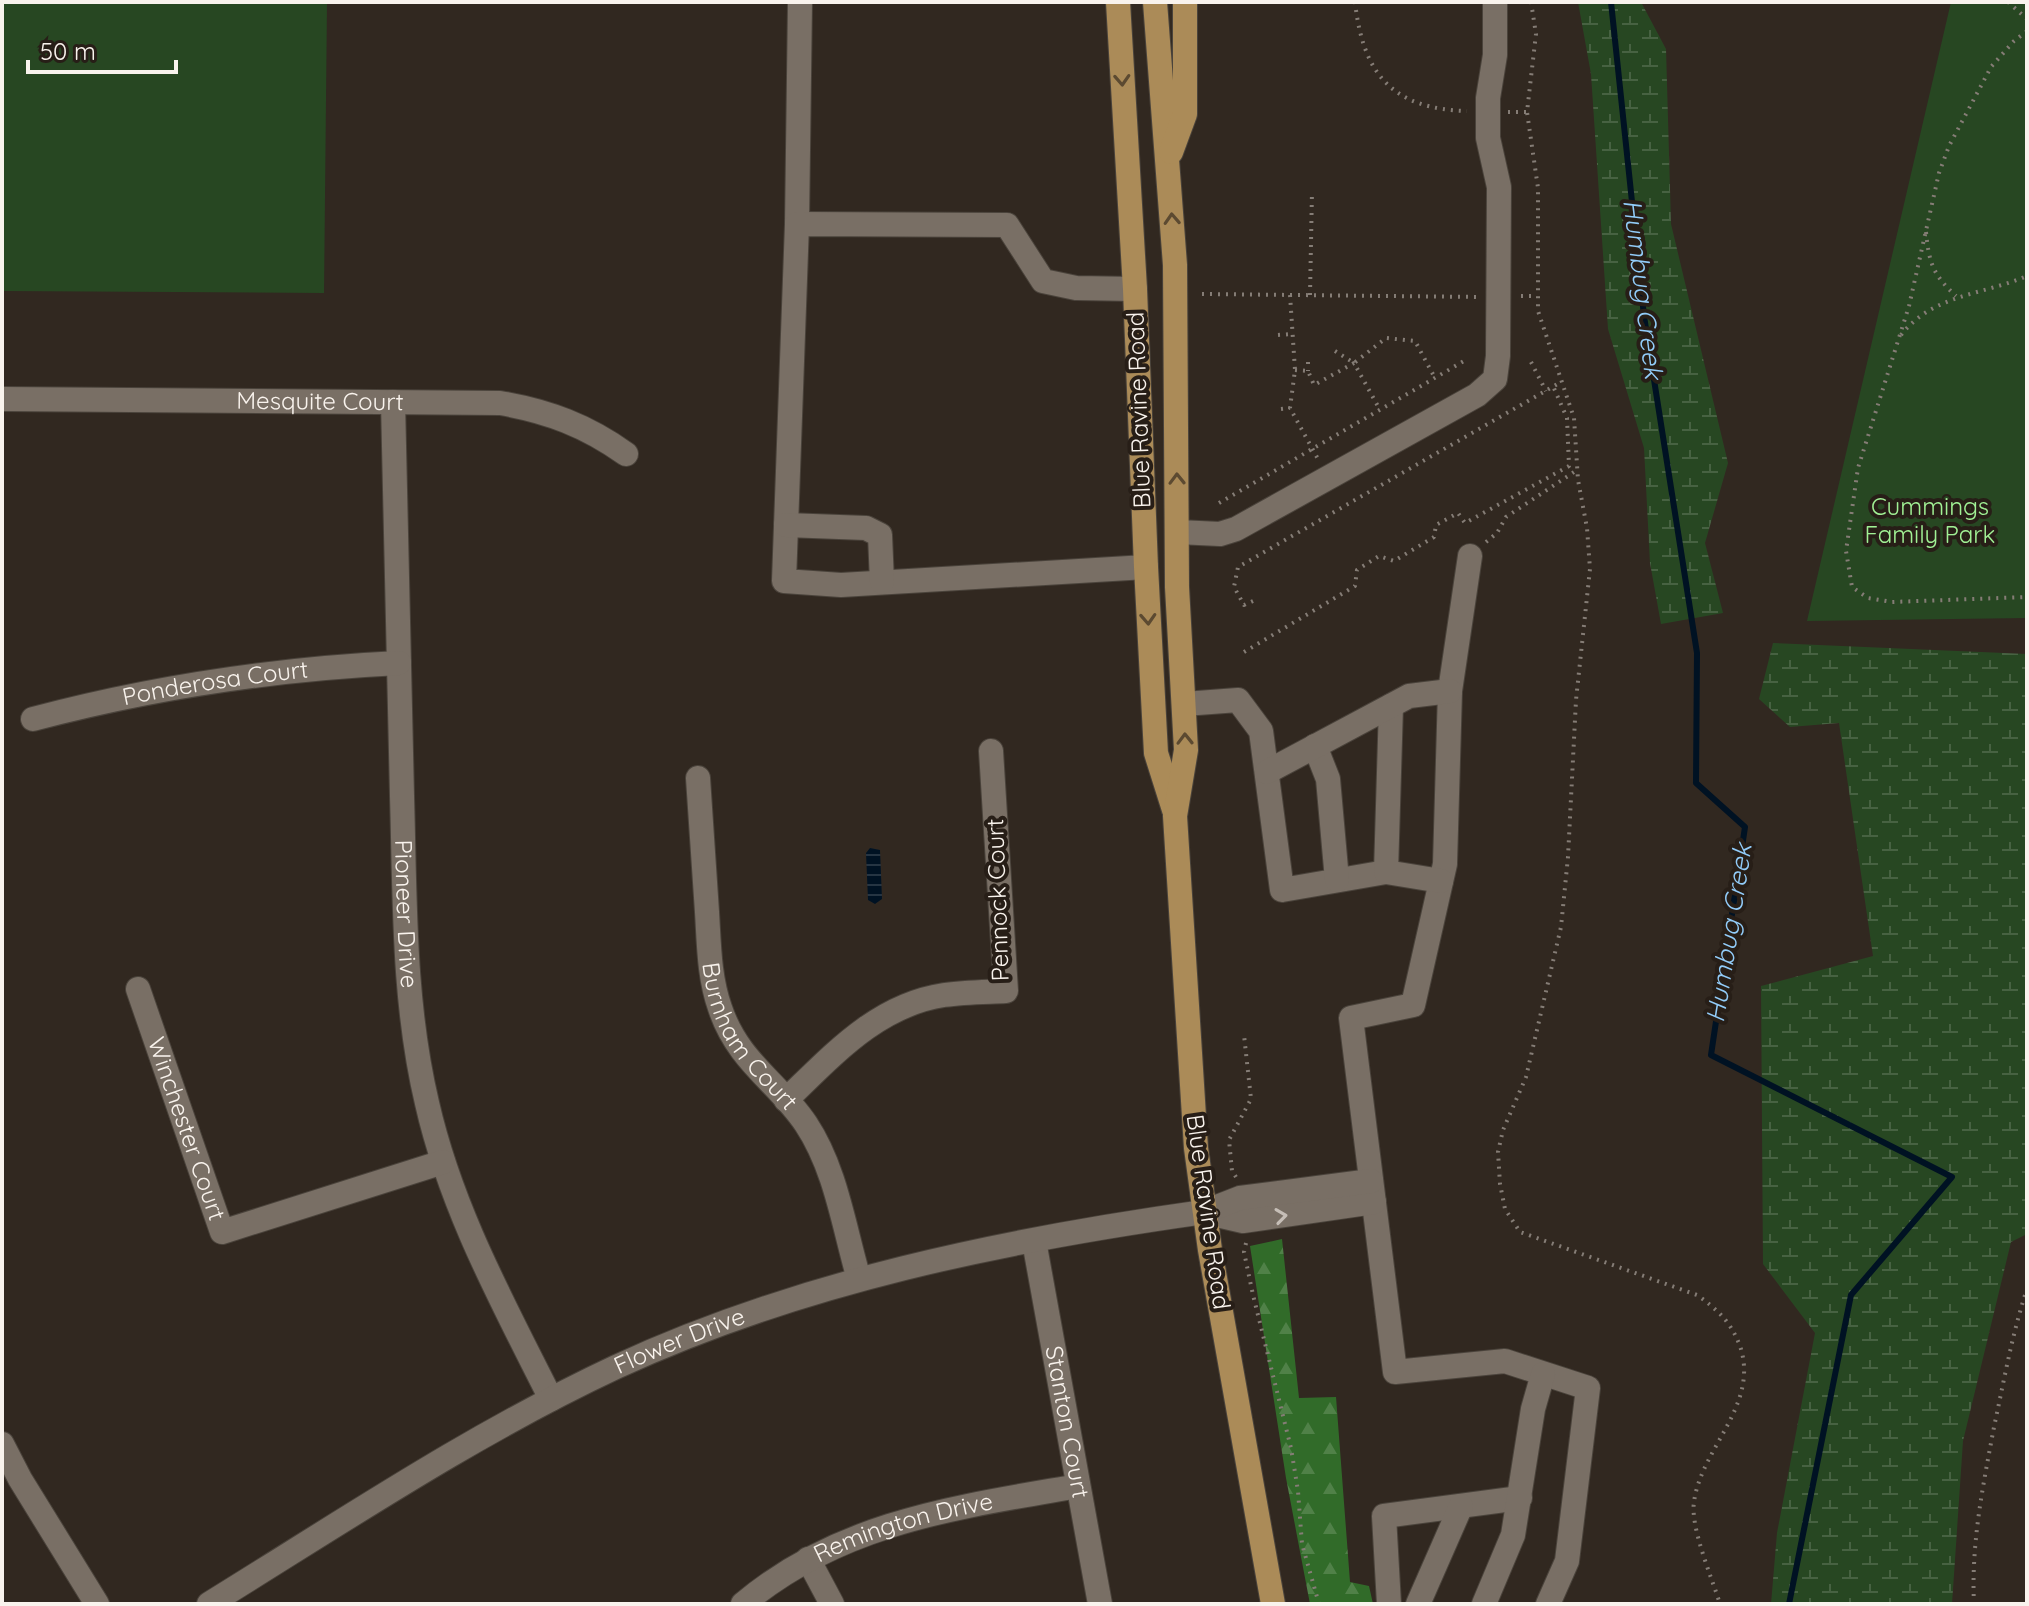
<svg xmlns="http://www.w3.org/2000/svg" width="2029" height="1606" viewBox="0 0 2029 1606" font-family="Quicksand,sans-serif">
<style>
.green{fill:#274722}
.forest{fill:url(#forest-firs)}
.wetland{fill:url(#wetland-marsh)}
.water{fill:url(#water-rules)}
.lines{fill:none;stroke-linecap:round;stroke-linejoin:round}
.stream{stroke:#001223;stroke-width:6}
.minor-casing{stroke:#4a433b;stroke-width:26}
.major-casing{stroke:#4a433b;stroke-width:26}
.path{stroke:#857d76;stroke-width:4;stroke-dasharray:2 6;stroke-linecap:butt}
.minor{stroke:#796f65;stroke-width:24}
.major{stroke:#ab8b58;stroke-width:24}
.oneway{stroke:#5c4a31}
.oneway2{stroke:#c6beb7}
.labels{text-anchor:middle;stroke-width:8;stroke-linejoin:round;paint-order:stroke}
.street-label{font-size:24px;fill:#f9f3ed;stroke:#271e17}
.park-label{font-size:24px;fill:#a1f195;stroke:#271e17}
.water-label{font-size:26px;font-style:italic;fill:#92ccf9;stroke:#271e17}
</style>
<defs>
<pattern id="forest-firs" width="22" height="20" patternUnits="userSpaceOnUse" patternTransform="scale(2)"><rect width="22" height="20" fill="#316b29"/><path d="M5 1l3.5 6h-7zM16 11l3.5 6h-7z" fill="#508148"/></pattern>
<pattern id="wetland-marsh" width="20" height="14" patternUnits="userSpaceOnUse" patternTransform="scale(2)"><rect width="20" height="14" fill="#274722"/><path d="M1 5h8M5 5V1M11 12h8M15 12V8" fill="none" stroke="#476242"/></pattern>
<pattern id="water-rules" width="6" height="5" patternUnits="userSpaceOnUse" patternTransform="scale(2)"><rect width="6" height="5" fill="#001223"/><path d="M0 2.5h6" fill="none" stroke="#263543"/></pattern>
</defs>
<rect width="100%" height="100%" fill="#312820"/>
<g class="green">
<polygon points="2,2 327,2 324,293 2,291"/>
<polygon points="1951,2 2027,2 2027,618 1807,621"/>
</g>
<polygon class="forest" points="1282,1239 1299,1398 1336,1397 1350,1582 1369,1586 1373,1604 1310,1604 1286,1478 1250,1246"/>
<g class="wetland">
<polygon points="1578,2 1641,2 1666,49 1671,224 1728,463 1705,543 1723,613 1661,624 1650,563 1644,448 1608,329 1591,74"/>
<polygon points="1773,643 2027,654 2027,1234 2011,1242 1963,1441 1952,1604 1771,1604 1777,1533 1815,1333 1763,1264 1761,986 1873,956 1839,723 1790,727 1759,699"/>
</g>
<polygon class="water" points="870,848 880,850 882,899 875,904 868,900 866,853"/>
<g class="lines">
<polyline class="stream" points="1611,2 1644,316 1697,653 1696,783 1745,827 1711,1055 1952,1177 1851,1295 1789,1604"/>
<g class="minor-casing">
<g id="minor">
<polyline points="797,224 800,2"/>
<polyline points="1135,289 1076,288 1043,281 1007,225 797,224 784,581 841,585 1146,567"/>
<path id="s1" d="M2,399L500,403C548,411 587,426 626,454"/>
<path id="s2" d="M393,402C396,533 399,664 402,796C405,899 403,1002 427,1103C451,1209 503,1303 551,1399"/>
<polyline points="786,525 866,528 880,535 882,582"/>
<polyline points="1178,532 1220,534 1236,529 1477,395 1495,379 1498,356 1499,187 1488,138 1488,98 1495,55 1495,2"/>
<polyline points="1470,556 1450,691 1445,864 1413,1005 1351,1018 1395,1372 1505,1361 1588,1388 1567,1561 1548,1604"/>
<polyline points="1184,704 1238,700 1261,731 1282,890 1386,872"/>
<polyline points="1391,706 1386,872 1441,881"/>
<path id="s3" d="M33,719C154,687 274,669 399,663"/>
<polyline points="1315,746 1328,779 1337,880"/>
<polyline points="1267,772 1409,696 1450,691"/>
<path id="s4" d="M698,778C701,823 704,867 707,912C709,944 709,977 720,1008C738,1062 777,1081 806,1124C836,1169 844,1228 859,1279"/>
<path id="s5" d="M138,989L222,1232L443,1162"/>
<path d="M786,1100C833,1055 877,1005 944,995C964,992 986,992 1006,991L991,751"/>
<polyline points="1204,1212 1243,1221 1374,1202"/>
<path id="s6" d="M1034,1241L1100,1604"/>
<polyline points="2,1444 20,1479 97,1604"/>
<polyline points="808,1559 832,1604"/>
<path id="s7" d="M209,1604C342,1522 473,1434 616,1367C800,1282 1004,1240 1204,1212L1240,1198L1371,1181"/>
<path id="s8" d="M743,1604C840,1522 958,1507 1078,1486"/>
<polyline points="1389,1604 1384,1516 1520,1498"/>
<polyline points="1418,1604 1461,1506"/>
<polyline points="1484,1604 1513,1535 1533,1409 1543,1374"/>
</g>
</g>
<g class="major-casing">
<g id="major">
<polyline points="1118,2 1135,289 1146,567 1156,753 1174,810"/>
<polyline points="1155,2 1175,265 1177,587 1186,750 1175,816 1196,1148 1210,1250 1273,1604"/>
<polyline points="1171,152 1185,114 1185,2"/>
</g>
</g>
<g class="path">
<path d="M1355,2C1363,75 1393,109 1467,111"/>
<path d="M1531,2L1536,34L1527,112L1538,188V311L1574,418L1578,480L1587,528L1590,569L1576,700L1568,857L1561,927L1526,1077L1503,1130L1498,1152L1500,1184L1505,1209L1520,1232L1697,1295C1717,1309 1731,1322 1740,1346C1760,1405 1701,1448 1694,1502C1690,1527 1712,1578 1720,1604"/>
<polyline points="2008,2 2027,19"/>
<polyline points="2027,31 2014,41 1991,67 1949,146 1939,173 1909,306 1858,468 1846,551 1852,587 1868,598 1892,602 2027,597"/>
<polyline points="1508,112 1527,112"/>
<path d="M1926,232C1929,263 1933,275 1956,296"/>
<polyline points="1202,294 1480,297"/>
<polyline points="1290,295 1295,370 1290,408 1319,461"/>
<polyline points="1310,295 1312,191"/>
<polyline points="1521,296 1537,296"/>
<polyline points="1278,335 1293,334"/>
<path d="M1901,335C1933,294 1983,295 2027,276"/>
<polyline points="1335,351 1354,363 1386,338 1415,341 1435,378"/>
<polyline points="1308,362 1308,371"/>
<polyline points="1531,362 1546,391"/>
<polyline points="1295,370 1308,371 1314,385 1354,363 1380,410"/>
<polyline points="1281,409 1290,408"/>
<polyline points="1219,503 1464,361"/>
<polyline points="1486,542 1497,533 1506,517 1577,470"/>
<polyline points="1253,601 1244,605 1234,587 1238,567 1561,382"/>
<polyline points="1244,652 1355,586 1357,570 1379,556 1394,561 1434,537 1436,525 1458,513 1465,523 1569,466 1567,418 1553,386"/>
<polyline points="1236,1177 1232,1171 1229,1140 1251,1099 1244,1035"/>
<polyline points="1246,1243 1244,1252 1253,1295 1291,1448 1298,1491 1302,1544 1319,1604"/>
<path d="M1974,1604C1971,1543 1983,1486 1994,1427C2004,1381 2012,1334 2027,1289"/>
</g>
<use href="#minor" class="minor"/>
<use href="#major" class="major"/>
</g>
<defs><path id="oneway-chevron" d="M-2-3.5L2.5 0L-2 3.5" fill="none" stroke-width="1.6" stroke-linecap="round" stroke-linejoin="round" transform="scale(2)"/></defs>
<g class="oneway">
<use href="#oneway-chevron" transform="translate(1122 80) rotate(87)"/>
<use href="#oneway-chevron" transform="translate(1172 219) rotate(-93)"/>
<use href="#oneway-chevron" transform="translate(1177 479) rotate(-91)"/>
<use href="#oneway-chevron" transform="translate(1148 619) rotate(87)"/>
<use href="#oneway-chevron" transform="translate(1185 739) rotate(-91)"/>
</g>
<use class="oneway2" href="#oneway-chevron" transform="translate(1281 1216) rotate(-8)"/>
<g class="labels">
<g class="street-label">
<text dy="8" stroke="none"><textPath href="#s1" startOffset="318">Mesquite Court</textPath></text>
<text transform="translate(1139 410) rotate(-92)" y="8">Blue Ravine Road</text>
<text dy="8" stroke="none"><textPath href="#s3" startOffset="186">Ponderosa Court</textPath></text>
<text transform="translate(998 900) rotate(-92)" y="8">Pennock Court</text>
<text dy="8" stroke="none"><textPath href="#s2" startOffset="512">Pioneer Drive</textPath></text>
<text dy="8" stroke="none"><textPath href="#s4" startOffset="270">Burnham Court</textPath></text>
<text dy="8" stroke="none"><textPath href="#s5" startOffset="148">Winchester Court</textPath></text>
<text transform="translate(1208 1212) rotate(82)" y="8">Blue Ravine Road</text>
<text dy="8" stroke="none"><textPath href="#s7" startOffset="540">Flower Drive</textPath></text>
<text dy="8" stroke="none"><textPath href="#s6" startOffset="184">Stanton Court</textPath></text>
<text dy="8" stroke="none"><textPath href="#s8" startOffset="180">Remington Drive</textPath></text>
</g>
<g class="park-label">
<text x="1930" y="515">Cummings<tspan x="1930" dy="28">Family Park</tspan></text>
</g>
<g class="water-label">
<text transform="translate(1643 289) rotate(83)" y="9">Humbug Creek</text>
<text transform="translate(1729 933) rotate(-81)" y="9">Humbug Creek</text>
</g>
</g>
<rect width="2029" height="1606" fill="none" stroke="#f9f3ed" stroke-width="8"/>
<path d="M28 60v12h148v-12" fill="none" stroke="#f9f3ed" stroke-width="4"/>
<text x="40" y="60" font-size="24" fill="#f9f3ed" stroke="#271e17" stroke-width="6" paint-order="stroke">50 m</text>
</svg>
